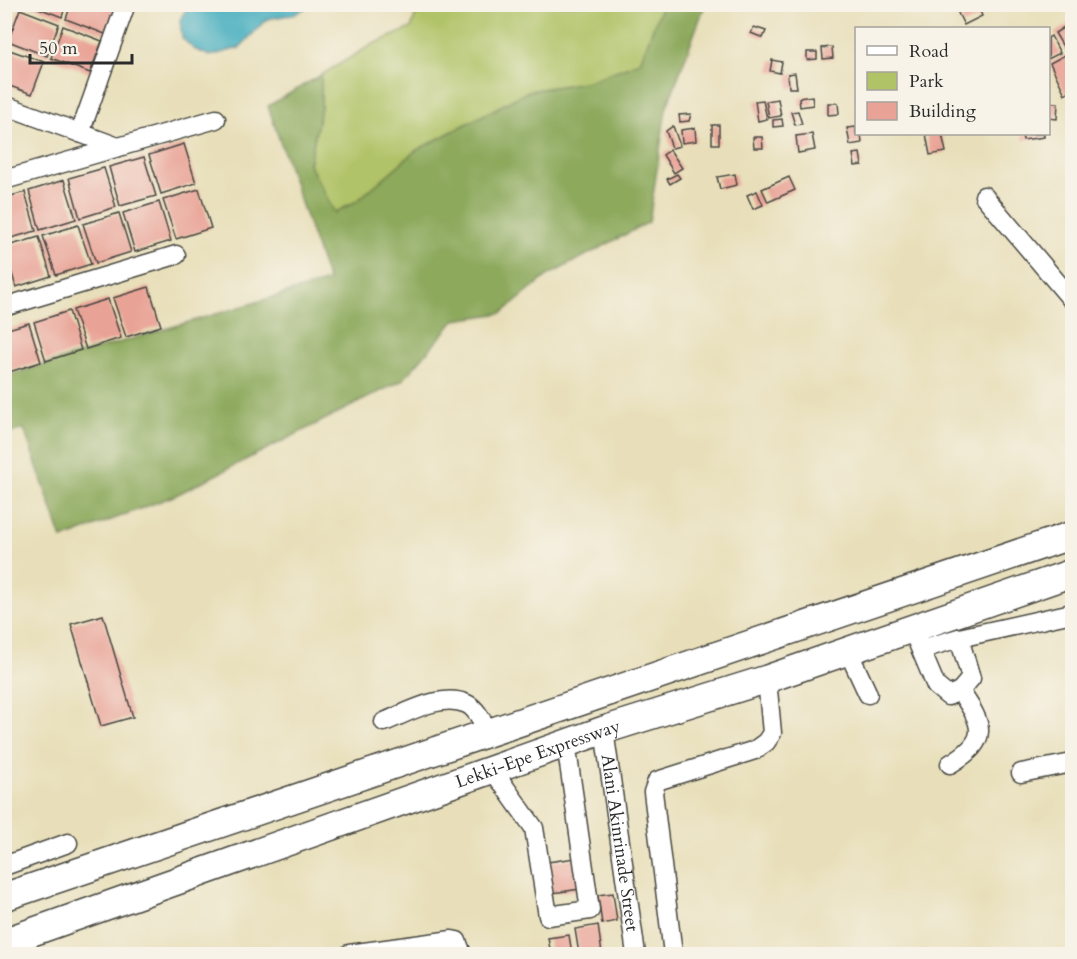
<svg xmlns="http://www.w3.org/2000/svg" width="1077" height="959" viewBox="0 0 1077 959" font-family="Cardo,serif">
<style>
.green{fill:#b0c367;stroke:#6e7749;stroke-width:1.5}
.forest{fill:#8ca95c;stroke:#5c6a44;stroke-width:1.5}
.water{fill:#3facbe;stroke:#356c74;stroke-width:1.5}
.building{fill:#e9a396}
.lines{fill:none;stroke-linecap:round;stroke-linejoin:round}
.minor-casing{stroke:#474640;stroke-width:21}
.highway-casing{stroke:#474640;stroke-width:30}
.minor{stroke:#fff;stroke-width:18}
.highway{stroke:#fff;stroke-width:27}
.labels{text-anchor:middle;stroke-width:6;stroke-linejoin:round;paint-order:stroke}
.street-label{font-size:18px;fill:#2b2b2b;stroke:#f7f3e8}
</style>
<rect width="100%" height="100%" fill="#f7f3e8"/>
<filter id="ink" filterUnits="userSpaceOnUse"><feTurbulence type="fractalNoise" baseFrequency=".0167" numOctaves="2"/><feDisplacementMap in="SourceGraphic" scale="12" xChannelSelector="R" yChannelSelector="G"/><feConvolveMatrix kernelMatrix="1 2 1 2 8 2 1 2 1" color-interpolation-filters="sRGB"/></filter>
<filter id="wash" filterUnits="userSpaceOnUse"><feTurbulence type="fractalNoise" baseFrequency=".008" numOctaves="4" result="noise"/><feDisplacementMap in="SourceGraphic" scale="24" xChannelSelector="R" yChannelSelector="G"/><feGaussianBlur stdDeviation="1.35" result="paint"/><feColorMatrix in="noise" values="0 0 0 0 0 0 0 0 0 0 0 0 0 0 0 0 0 1.4 0 .05"/><feComposite in="paint" operator="in"/></filter>
<g filter="url(#wash)">
<rect width="100%" height="100%" fill="#e8dfba"/>
<polygon class="green" points="415,5 662,5 640,62 586,82 529,91 415,151 357,201 334,213 309,164 321,107 321,75 373,44 411,28 417,11"/>
<polygon class="forest" points="662,5 705,5 666,109 649,222 547,276 502,313 455,320 403,380 176,495 62,539 24,429 5,434 5,376 328,281 268,106 321,75 321,107 309,164 335,213 357,201 415,151 529,91 586,82 640,62"/>
<polygon class="water" points="189,4 310,4 310,5 295,14 267,19 239,48 210,56 194,49 182,38 180,20"/>
<g id="blocks">
<g class="building">
<polygon points="28,4 66,4 62,17"/>
<polygon points="71,4 116,4 105,34 66,19"/>
<polygon points="965,4 977,4 982,16 964,25 956,9"/>
<polygon points="20,9 59,24 47,56 8,41"/>
<polygon points="1072,22 1072,45 1065,50 1055,33"/>
<polygon points="63,26 102,41 90,73 51,58"/>
<polygon points="754,27 766,31 763,38 751,33"/>
<polygon points="1051,36 1060,53 1048,59 1048,38"/>
<polygon points="832,47 833,58 823,59 822,48"/>
<polygon points="4,48 44,62 32,94 4,84"/>
<polygon points="807,52 817,52 817,59 807,60"/>
<polygon points="1065,55 1072,69 1072,90 1065,94 1050,63"/>
<polygon points="772,60 782,62 780,73 770,71"/>
<polygon points="795,73 797,88 789,88 788,74"/>
<polygon points="812,96 813,105 800,107 799,98"/>
<polygon points="778,99 781,116 769,118 766,101"/>
<polygon points="763,100 767,119 758,121 755,101"/>
<polygon points="828,103 838,103 839,114 828,115"/>
<polygon points="1048,103 1058,103 1057,119 1048,118"/>
<polygon points="798,111 802,124 795,125 791,112"/>
<polygon points="691,114 689,121 680,122 679,115"/>
<polygon points="782,119 783,126 773,127 773,120"/>
<rect x="712" y="125" width="7" height="19"/>
<polygon points="673,126 680,146 672,148 666,131"/>
<polygon points="856,127 856,134 861,134 862,143 850,145 847,128"/>
<polygon points="695,128 696,141 682,143 681,130"/>
<polygon points="812,134 815,150 798,153 796,136"/>
<polygon points="926,134 942,134 946,152 930,155"/>
<polygon points="1022,134 1044,134 1044,137 1023,140"/>
<polygon points="753,137 762,137 763,148 754,148"/>
<polygon points="184,144 196,183 161,194 149,155"/>
<polygon points="670,150 682,168 674,173 663,155"/>
<polygon points="860,153 862,165 855,166 853,154"/>
<polygon points="144,157 156,196 120,206 109,167"/>
<polygon points="104,168 116,207 80,218 69,178"/>
<polygon points="677,174 680,178 670,184 667,179"/>
<polygon points="735,174 737,185 720,189 717,177"/>
<polygon points="789,177 795,190 768,202 762,189"/>
<polygon points="64,180 76,219 40,230 29,191"/>
<polygon points="199,189 211,228 176,239 163,200"/>
<polygon points="757,191 763,205 753,209 747,195"/>
<polygon points="25,192 36,231 4,240 4,198"/>
<polygon points="159,202 171,241 135,252 123,213"/>
<polygon points="119,213 131,252 96,263 83,224"/>
<polygon points="78,225 91,264 56,275 43,236"/>
<polygon points="39,237 51,276 16,287 4,247"/>
<polygon points="4,269 11,288 4,290"/>
<polygon points="149,287 161,326 126,337 113,298"/>
<polygon points="108,299 121,338 86,349 73,310"/>
<polygon points="69,311 81,350 46,361 34,322"/>
<polygon points="29,323 41,362 6,373 4,330"/>
<polygon points="103,615 133,717 101,726 71,624"/>
<polygon points="589,856 594,887 539,895 534,864"/>
<polygon points="613,893 617,921 602,924 598,895"/>
<polygon points="598,925 602,954 579,954 575,929"/>
<polygon points="569,935 572,954 551,954 548,938"/>
</g>
</g>
</g>
<g filter="url(#ink)">
<use href="#blocks" fill-opacity="0" stroke="#474640" stroke-width="1.5"/>
<g class="lines">
<g class="minor-casing">
<g id="minor">
<polyline points="4,105 118,147"/>
<polyline points="80,133 126,4"/>
<polyline points="4,180 216,119"/>
<polyline points="984,196 1072,300"/>
<polyline points="4,307 176,255"/>
<path d="M912,629L936,686L948,696L960,691C984,726 990,740 950,764"/>
<polyline points="959,638 971,678 960,691"/>
<polyline points="922,649 959,638 1072,613"/>
<polyline points="848,651 868,694"/>
<path d="M384,722C407,713 442,692 467,704C478,709 484,725 489,735"/>
<path id="s1" d="M604,730L636,954"/>
<polyline points="492,769 534,828 548,916 590,910 566,743"/>
<polyline points="1021,773 1072,763"/>
<polyline points="4,866 68,843"/>
<polyline points="349,954 452,940 457,941 462,954"/>
<polyline points="673,954 653,792 657,781 755,750 766,742 772,733 767,679"/>
</g>
</g>
<g class="highway-casing">
<g id="highway">
<polyline points="4,897 1072,535"/>
<path id="s2" d="M4,942L604,730L767,679L1072,573"/>
</g>
</g>
<use href="#minor" class="minor"/>
<use href="#highway" class="highway"/>
</g>
</g>
<g class="labels">
<g class="street-label">
<text dy="6" stroke="none"><textPath href="#s2" startOffset="566">Lekki-Epe Expressway</textPath></text>
<text dy="6" stroke="none"><textPath href="#s1" startOffset="114">Alani Akinrinade Street</textPath></text>
</g>
</g>
<rect width="1077" height="959" fill="none" stroke="#f7f3e8" stroke-width="24"/>
<rect x="855" y="27" width="195" height="108" fill="#f7f3e8" stroke="#a5a39c" stroke-width="1.5"/>
<rect x="867" y="46" width="30" height="9" fill="#ffffff" stroke="#a5a39c" stroke-width="1.5"/>
<text x="909" y="57" font-size="18" fill="#2b2b2b">Road</text>
<rect x="867" y="72" width="30" height="18" fill="#b0c367" stroke="#a5a39c" stroke-width="1.5"/>
<text x="909" y="87" font-size="18" fill="#2b2b2b">Park</text>
<rect x="867" y="102" width="30" height="18" fill="#e9a396" stroke="#a5a39c" stroke-width="1.5"/>
<text x="909" y="117" font-size="18" fill="#2b2b2b">Building</text>
<path d="M30 54v9h102v-9" fill="none" stroke="#2b2b2b" stroke-width="3"/>
<text x="39" y="54" font-size="18" fill="#2b2b2b" stroke="#f7f3e8" stroke-width="4.5" paint-order="stroke">50 m</text>
</svg>
